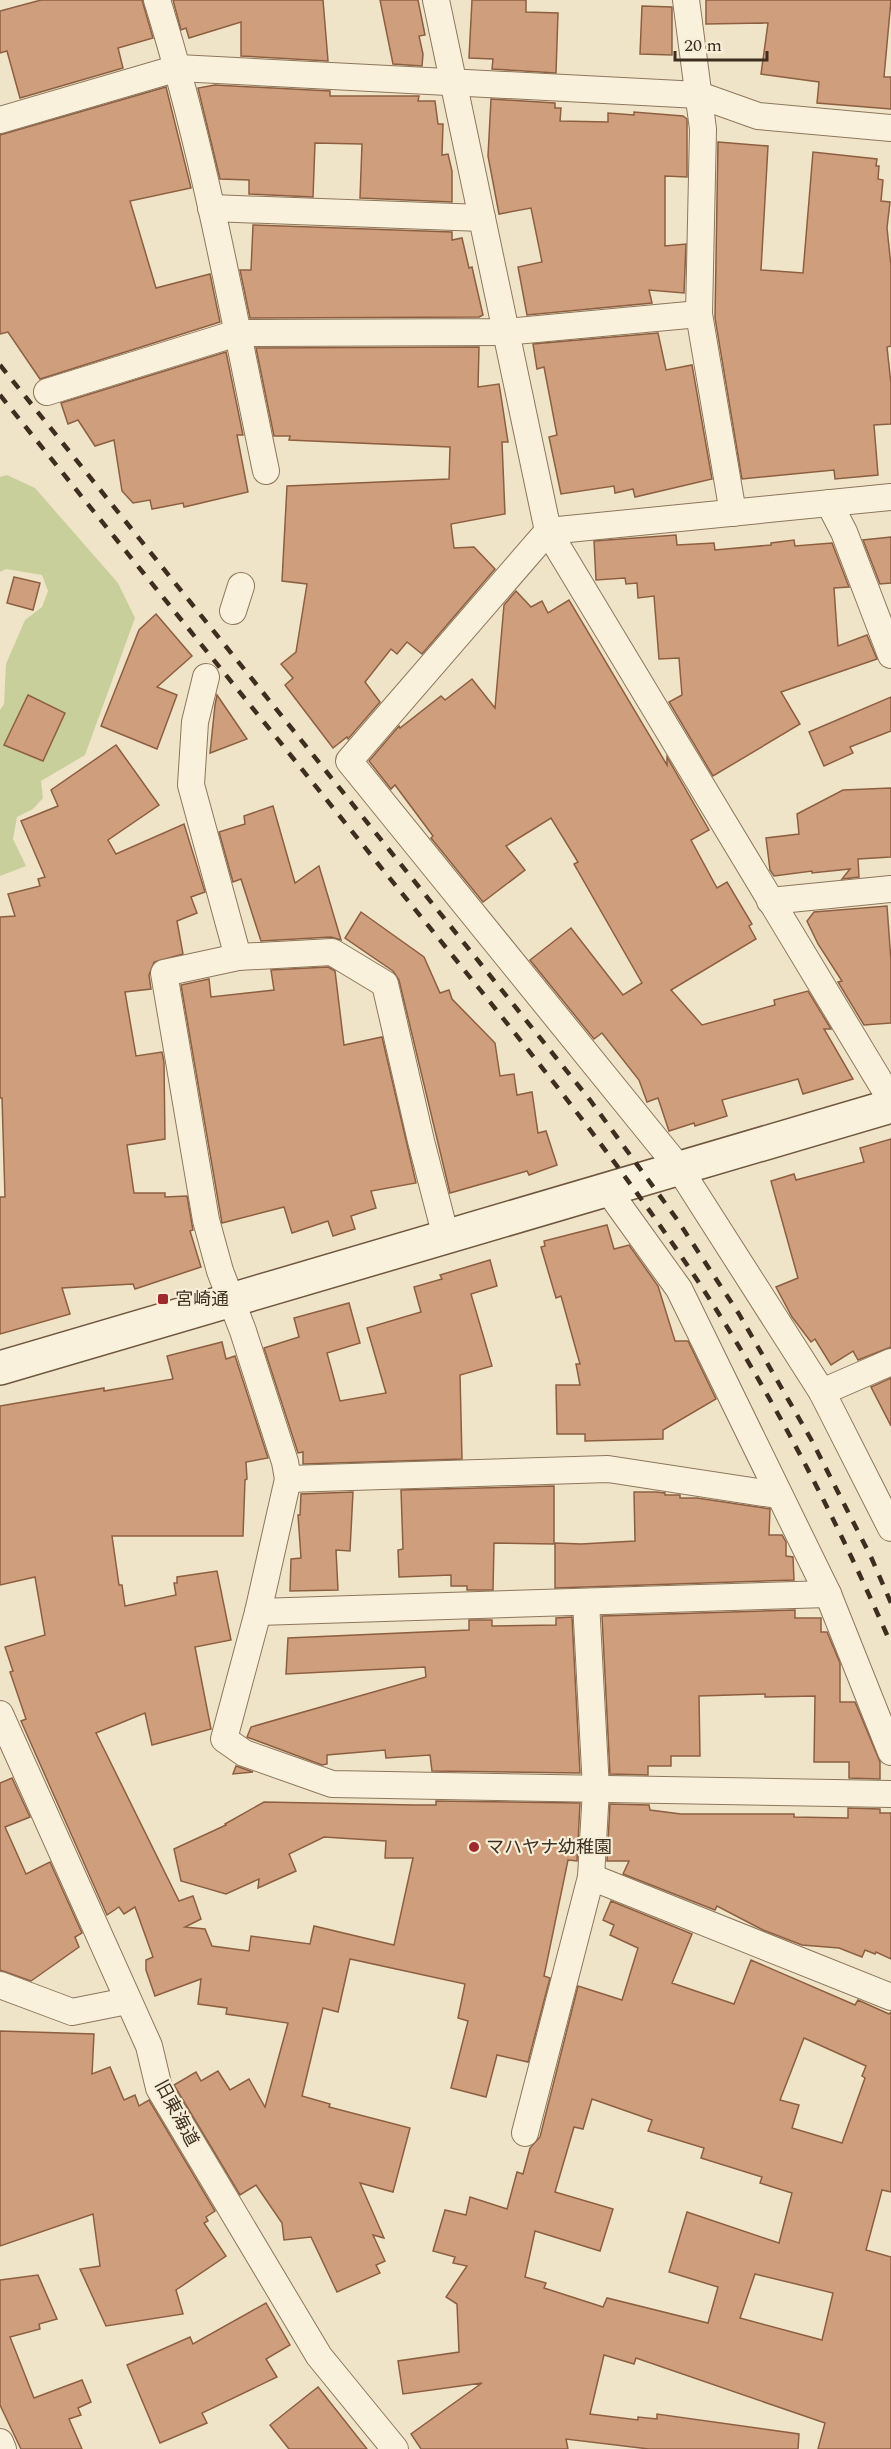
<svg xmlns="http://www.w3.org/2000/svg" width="891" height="2449" viewBox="0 0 891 2449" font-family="Spectral,'Noto Sans JP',serif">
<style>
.green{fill:#c9cf9b}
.building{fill:#cf9f7d;stroke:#8d5f41;stroke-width:1.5;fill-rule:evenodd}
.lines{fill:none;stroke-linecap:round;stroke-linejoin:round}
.street-casing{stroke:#8d765c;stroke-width:28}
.secondary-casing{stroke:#6f573f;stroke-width:36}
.street{stroke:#faf1dc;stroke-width:26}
.secondary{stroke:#faf1dc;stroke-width:33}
.rail{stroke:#3d2e20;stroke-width:4.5;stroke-dasharray:10 10;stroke-linecap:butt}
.poi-dot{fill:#9e2a2b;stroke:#f7eed8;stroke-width:2}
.labels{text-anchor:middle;stroke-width:4.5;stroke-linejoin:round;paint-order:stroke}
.poi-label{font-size:18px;fill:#3d2e20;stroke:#f7eed8;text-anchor:start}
.street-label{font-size:18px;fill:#3d2e20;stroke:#f7eed8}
</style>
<rect width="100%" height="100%" fill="#f0e4c8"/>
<polygon class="green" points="7,475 35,488 118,583 135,618 85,755 41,781 43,798 33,809 17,817 13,839 26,866 0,876 0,710 4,704 6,664 25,620 42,607 48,591 42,575 6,569 0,572 0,477"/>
<g class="building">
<polygon points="41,0 142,0 153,38 118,48 123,68 20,98 7,51 0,53 0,11"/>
<polygon points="173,0 323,0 328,61 241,56 241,22 189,38 186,28 181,30"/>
<polygon points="380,0 418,0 425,35 419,36 423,54 422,66 393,64"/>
<polygon points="472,0 526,0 526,12 558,13 556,73 492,69 493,59 469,58"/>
<polygon points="706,0 891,0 884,77 891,77 891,109 817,103 819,82 761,74 768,23 706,24"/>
<polygon points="642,6 672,7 672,55 640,54"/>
<polygon points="215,85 330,91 330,96 419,96 418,101 435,101 438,124 443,124 442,155 448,154 452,171 452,202 360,198 362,144 315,143 313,197 249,194 249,180 220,179 198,88"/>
<polygon points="166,87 191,188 130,201 156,288 210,274 220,322 40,379 8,332 0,334 0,135"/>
<polygon points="491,99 555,103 555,108 561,108 560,121 608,122 608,113 634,115 634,112 683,116 687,119 687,177 665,176 665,246 686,244 684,293 649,290 652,303 527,315 518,267 542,262 531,208 499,214 488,156"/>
<polygon points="718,142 768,146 761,270 803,273 813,152 877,159 876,166 879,166 878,179 883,180 881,201 890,202 887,228 891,266 891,346 887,347 891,384 891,424 874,425 878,475 835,479 834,470 742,479 715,318"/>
<polygon points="253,225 452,232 452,240 462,238 469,268 472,267 483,315 479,317 250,318 240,270 251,270"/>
<polygon points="658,333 666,370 692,365 712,479 635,497 633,489 615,493 614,486 561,494 549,437 557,435 544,367 537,369 533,344"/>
<polygon points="479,347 478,387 499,384 501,396 508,442 502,442 505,514 451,524 454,548 474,547 495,569 422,654 407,642 397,654 391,649 365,682 380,702 348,739 347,737 333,748 285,685 293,678 281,664 296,652 307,584 282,581 287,486 449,479 450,447 289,440 290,436 274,436 256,348"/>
<polygon points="226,352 243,435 237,435 248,492 184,507 183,503 152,509 150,500 133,503 122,491 114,440 95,446 78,420 68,424 61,403"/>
<polygon points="676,535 677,545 714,543 715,550 771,545 771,543 794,540 795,546 832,543 849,587 834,588 838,646 867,635 877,659 781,692 800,724 713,776 669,702 682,695 679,658 659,659 654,596 638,598 637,583 626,584 625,578 596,580 594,541"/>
<polygon points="891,537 891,583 880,584 863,540"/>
<polygon points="14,577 40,583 33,610 7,603"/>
<polygon points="516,591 531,607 542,601 548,613 569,600 667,765 667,757 709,830 691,840 717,888 727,882 752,924 749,926 756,939 671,990 702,1025 775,1005 774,1000 808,991 831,1029 824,1029 853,1079 803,1094 798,1079 722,1100 727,1116 695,1126 694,1123 669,1131 658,1098 647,1102 639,1080 602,1033 594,1039 530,960 571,928 623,995 642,983 574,864 578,862 551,818 506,846 525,870 483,902 431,838 433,836 395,785 391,789 369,761 399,726 400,728 441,696 445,700 472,679 495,708 504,605"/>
<polygon points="156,614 192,656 157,687 177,695 157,749 101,726 139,630"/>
<polygon points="28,695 65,713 43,761 4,745"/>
<polygon points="217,695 247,739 210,753 215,705"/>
<polygon points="891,697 891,731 850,747 853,753 824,766 809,732"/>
<polygon points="116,745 159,805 108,840 116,854 184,824 205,892 191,897 197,913 177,921 183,954 154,962 149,975 151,989 125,992 136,1056 162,1052 164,1062 165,1139 127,1145 134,1193 165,1193 165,1197 187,1196 193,1230 190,1231 201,1267 135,1289 133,1284 62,1288 70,1314 0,1334 0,1197 5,1197 2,1098 0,1098 0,917 15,916 8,894 40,886 38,879 45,877 21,821 58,806 51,790"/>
<polygon points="891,788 891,857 858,859 859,877 842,879 850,869 812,873 812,871 774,876 770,870 766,838 799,834 797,814 843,790"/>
<polygon points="273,806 295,883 319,866 341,940 331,937 261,941 241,879 233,882 219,832 245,824 244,816"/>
<polygon points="887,906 891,961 891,1023 864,1025 838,982 842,981 818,944 807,921 814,912"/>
<polygon points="361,912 424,957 440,993 449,990 452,999 495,1043 500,1076 514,1074 517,1095 532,1092 538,1133 546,1131 557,1165 529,1175 527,1171 450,1193 399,980 393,971 345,938"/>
<polygon points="328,967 335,971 344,1045 382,1037 416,1183 371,1191 376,1208 351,1216 355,1229 333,1236 328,1221 292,1233 284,1207 222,1223 181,985 209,979 211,997 274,990 271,970"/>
<polygon points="891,1139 891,1347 858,1360 853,1351 831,1365 815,1339 811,1342 792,1317 776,1287 798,1278 771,1181 794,1174 796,1180 864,1162 860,1148"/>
<polygon points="607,1225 614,1249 629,1245 658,1286 675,1341 688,1341 716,1399 663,1430 663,1439 585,1441 585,1434 557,1434 556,1385 580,1385 576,1364 580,1364 561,1296 556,1298 541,1247 545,1246 544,1241"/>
<polygon points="490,1260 497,1286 471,1294 492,1366 460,1375 462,1459 303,1464 303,1452 298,1453 264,1348 299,1337 294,1318 349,1303 360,1343 327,1353 340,1401 386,1393 367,1328 421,1312 414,1287 442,1279 440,1275"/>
<polygon points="222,1342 226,1359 235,1356 268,1458 246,1462 247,1479 245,1480 243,1536 112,1536 119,1585 122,1585 125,1606 176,1595 174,1583 177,1583 177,1577 217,1571 231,1640 195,1647 211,1729 152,1745 145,1713 96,1733 179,1901 193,1896 201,1919 185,1927 205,1929 212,1946 249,1951 251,1936 310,1944 314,1926 394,1945 413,1858 385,1858 386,1841 324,1837 289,1854 296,1871 258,1888 259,1879 226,1894 181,1881 174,1849 226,1825 225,1824 264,1802 414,1805 436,1805 436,1801 580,1803 577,1861 568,1860 544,1976 550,1978 528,2062 497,2055 486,2097 451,2088 468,2021 458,2018 465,1984 350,1959 338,2012 323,2008 302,2096 330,2104 329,2107 410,2128 393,2192 360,2183 384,2238 373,2235 385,2261 376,2265 380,2273 337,2292 311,2237 284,2240 282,2223 256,2185 240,2195 174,2085 196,2072 201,2081 218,2071 230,2090 249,2079 265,2107 288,2023 226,2014 227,2008 198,2004 201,1979 155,1996 146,1970 146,1960 153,1957 135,1907 124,1914 119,1907 107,1915 21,1721 26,1719 10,1672 13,1671 5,1647 45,1635 35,1577 0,1585 0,1406 104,1388 104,1391 173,1379 167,1356"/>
<polygon points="891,1378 891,1426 871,1387"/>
<polygon points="554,1486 554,1544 494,1543 493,1590 467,1590 467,1586 451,1586 451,1575 399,1577 398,1550 403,1549 401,1490"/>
<polygon points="353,1492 350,1551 336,1550 338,1590 290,1591 291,1559 301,1558 298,1515 300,1515 301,1494"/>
<polygon points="634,1492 656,1492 665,1493 665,1495 680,1495 680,1498 697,1498 770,1509 769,1535 782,1535 786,1542 786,1556 793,1557 794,1580 555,1588 555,1543 581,1544 635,1541"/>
<polygon points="795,1610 795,1618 821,1618 821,1632 827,1632 840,1663 840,1702 855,1702 880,1762 880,1779 849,1778 849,1762 814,1762 815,1696 765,1697 765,1694 699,1696 700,1756 671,1756 671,1766 648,1766 648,1775 610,1774 602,1616"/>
<polygon points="572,1617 580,1773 432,1771 430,1755 386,1758 385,1750 327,1755 327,1764 322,1765 247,1737 251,1727 426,1677 425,1667 286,1674 288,1638 469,1630 469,1620 492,1620 492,1626 556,1625 556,1618"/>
<polygon points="236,1766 239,1767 253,1772 233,1774"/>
<polygon points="12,1778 30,1817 5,1827 26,1874 50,1862 82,1933 75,1937 79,1947 31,1981 0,1970 0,1783"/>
<polygon points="610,1804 649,1805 650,1810 681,1814 794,1814 794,1817 848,1818 848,1808 880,1809 880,1813 891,1813 891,1959 876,1952 875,1954 865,1950 862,1957 839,1948 802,1945 763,1930 717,1906 715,1910 623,1874 629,1861 607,1861"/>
<path d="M611,1901L692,1934L672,1983L734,2004L751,1960L855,2005L858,2000L889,2014L891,2012V2192L882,2190L866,2250L891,2257V2449H818L825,2423L636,2358L634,2364L604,2355L590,2414L638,2420V2417L657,2419V2414L799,2434L798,2449H649L566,2439L568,2449H421L411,2434L482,2383L403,2394L398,2361L459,2352L457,2304L446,2297L467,2266L453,2263L455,2257L433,2251L445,2210L466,2215L470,2197L507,2209L517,2172L523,2174L530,2148L540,2137L578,1986L622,2000L638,1948L610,1935L614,1925L603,1920ZM804,2038L866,2066L862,2076L865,2078L842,2143L792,2128L799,2105L780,2100ZM592,2099L652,2120L648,2131L704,2148L701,2158L762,2177L760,2183L792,2193L779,2243L687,2212L669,2272L718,2287L708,2323L607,2298L603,2307L544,2288L546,2283L525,2277L535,2231L600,2251L613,2209L555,2192L574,2127L583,2129ZM755,2274L833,2293L822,2340L740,2318Z"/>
<polygon points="0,2031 94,2034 92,2074 110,2067 124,2100 135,2095 139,2106 149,2100 215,2211 206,2217 208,2221 204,2223 226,2256 176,2290 183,2314 106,2326 80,2269 100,2266 93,2214 0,2246"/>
<polygon points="38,2275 57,2319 39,2324 40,2329 10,2337 34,2398 82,2380 91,2402 78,2408 81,2415 69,2419 82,2449 21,2449 0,2405 0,2280"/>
<polygon points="266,2303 290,2345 266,2359 277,2377 202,2413 207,2423 160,2443 127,2365 190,2337 193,2344"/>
<polygon points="318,2387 367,2449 289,2449 270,2425"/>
</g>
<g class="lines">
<g class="street-casing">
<g id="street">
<path d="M157,0C205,154 233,313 266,471"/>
<polyline points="436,0 548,531 891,1100"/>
<polyline points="686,0 703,129 699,314 733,513"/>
<polyline points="0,120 178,68 699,95 758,116 891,128"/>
<polyline points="211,208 482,218"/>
<polyline points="47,392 237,333 505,332 699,314"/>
<polyline points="891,497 548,531 349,761 679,1168 822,1392 891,1528"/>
<polyline points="829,503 844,532 891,655"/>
<polyline points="233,611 241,586"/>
<polyline points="206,677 195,722 191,785 238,957 164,973 206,1220 220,1271 243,1331 285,1462 288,1479 258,1612 224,1739 244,1753 332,1784 891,1794"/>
<polyline points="770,901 891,889"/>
<polyline points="238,957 332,952 385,984 421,1141 446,1237"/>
<polyline points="607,1189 679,1289 828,1594 891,1752"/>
<polyline points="822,1392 891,1362"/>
<polyline points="288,1479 608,1469 777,1495"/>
<polyline points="258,1612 828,1594"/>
<polyline points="0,1714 149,2046 159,2088 319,2356 395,2449"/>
<polyline points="591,1877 891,1997"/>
<polyline points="0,1985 72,2012 127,2001"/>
<polyline points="525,2133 591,1877 596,1789 586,1602"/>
<polyline points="0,2442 3,2449"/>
</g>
</g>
<g class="secondary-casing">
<polyline id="secondary" points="0,1368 891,1106"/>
</g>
<use href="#street" class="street"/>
<use href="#secondary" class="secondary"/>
<g class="rail">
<polyline points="0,365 590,1100 676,1218 739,1314 812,1441 871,1557 891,1603"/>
<path d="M0,395C126,552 253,708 379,865C481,991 585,1116 677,1250C762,1374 831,1507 891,1644"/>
</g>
</g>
<g class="poi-dot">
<rect x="157" y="1293" width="12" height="12" rx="3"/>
<circle cx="474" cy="1847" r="6"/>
</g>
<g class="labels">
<g class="poi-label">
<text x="175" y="1305">宮崎通</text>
<text x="486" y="1853">マハヤナ幼稚園</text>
</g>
<g class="street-label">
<text transform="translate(177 2113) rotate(62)" y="6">旧東海道</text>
</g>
</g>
<path d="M675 51v9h92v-9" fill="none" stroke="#3d2e20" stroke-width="3"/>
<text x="684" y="51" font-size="18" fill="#3d2e20" stroke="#f7eed8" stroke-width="4.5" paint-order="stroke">20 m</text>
</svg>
